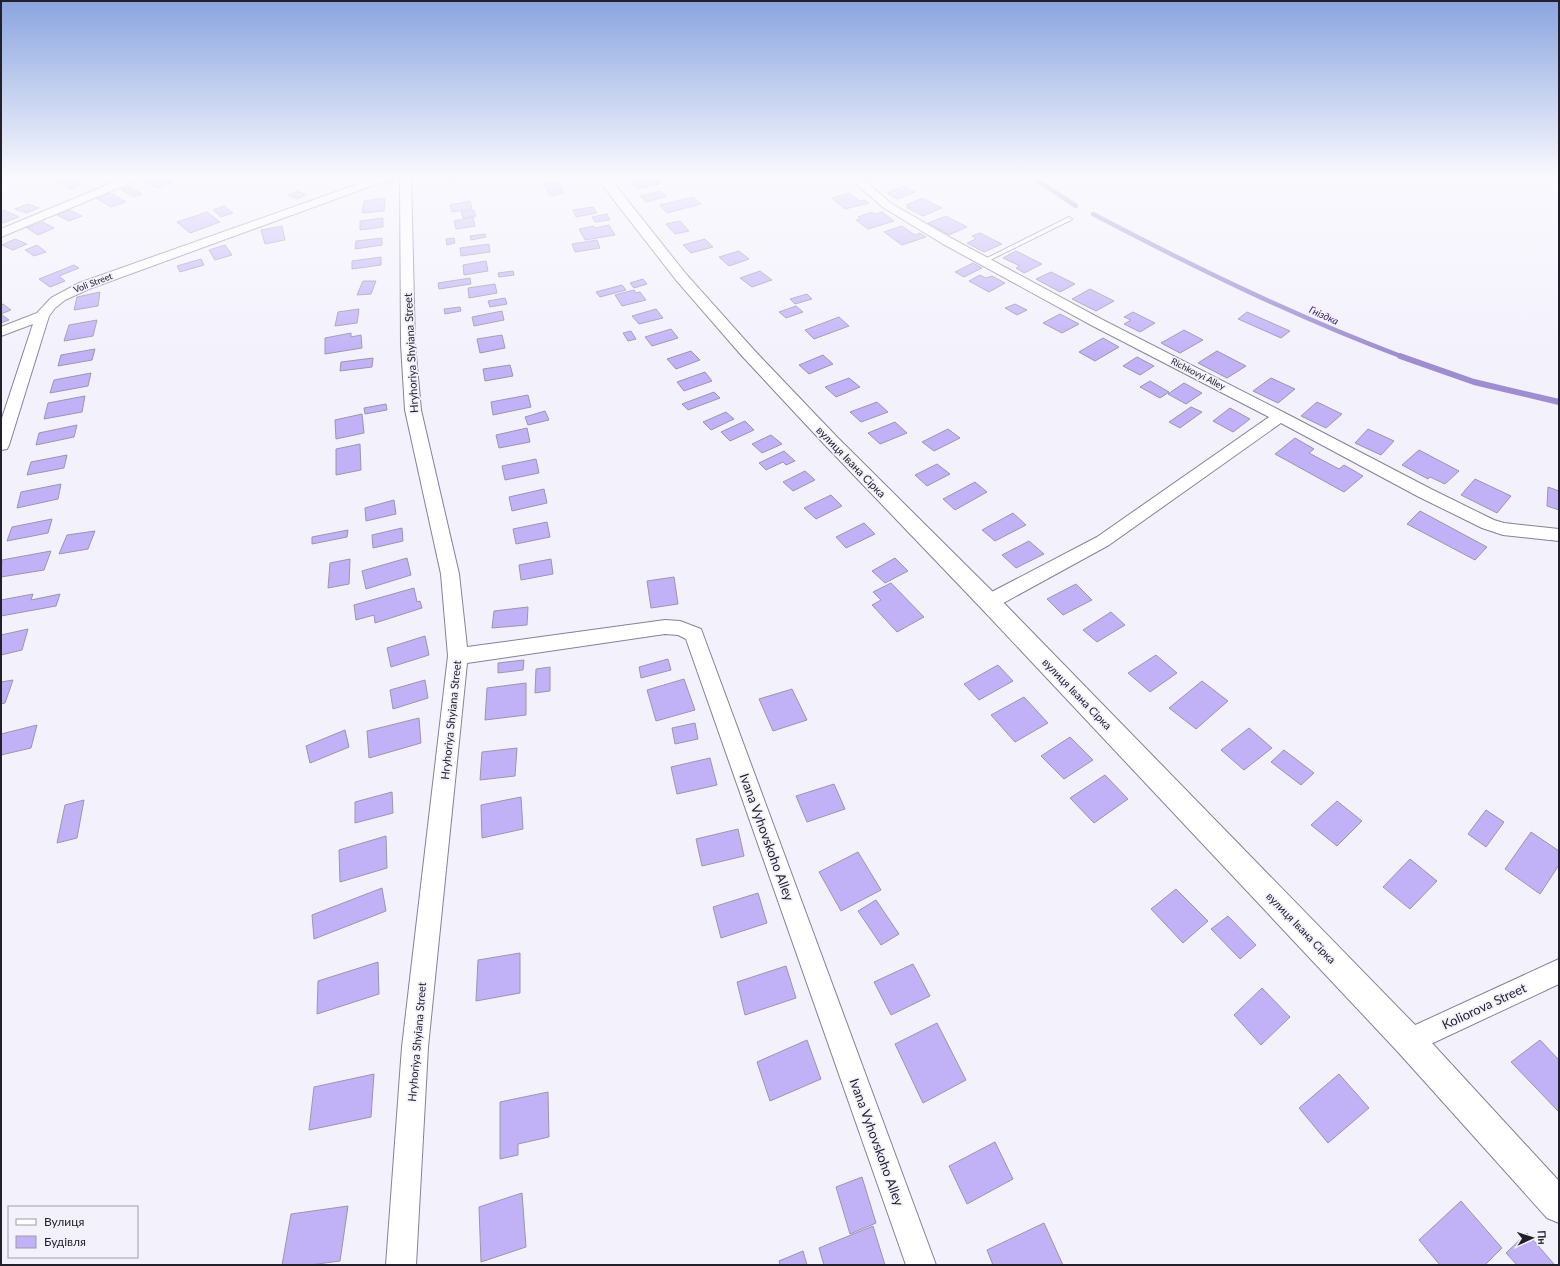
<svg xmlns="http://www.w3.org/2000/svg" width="1560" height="1266" viewBox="0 0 1560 1266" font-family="Lato,sans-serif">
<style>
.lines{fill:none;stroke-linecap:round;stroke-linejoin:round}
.stream-far1{stroke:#9e8ed1;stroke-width:4.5}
.stream{stroke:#9e8ed1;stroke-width:6}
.building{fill:#c1b2f7;stroke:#9b96ae}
.service-casing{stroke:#868198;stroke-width:2}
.minor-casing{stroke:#868198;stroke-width:2}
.tertiary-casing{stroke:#868198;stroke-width:2}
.service{fill:#fff;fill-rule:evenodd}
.minor{fill:#fff;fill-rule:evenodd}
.tertiary{fill:#fff;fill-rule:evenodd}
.labels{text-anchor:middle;stroke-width:3.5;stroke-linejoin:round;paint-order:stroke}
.far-street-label{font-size:9px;fill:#22202a;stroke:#f3f1fc}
.far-water-label{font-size:10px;font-style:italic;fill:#321563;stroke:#f3f1fc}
.street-label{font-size:11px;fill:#22202a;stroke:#f3f1fc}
.near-street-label{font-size:13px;fill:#22202a;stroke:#f3f1fc}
</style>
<rect width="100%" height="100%" fill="#f3f1fc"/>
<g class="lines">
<g class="stream-far1">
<polyline points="1032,177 1076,206"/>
<path d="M1093,214C1194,267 1296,317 1403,357"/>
</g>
<polyline class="stream" points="1400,356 1474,382 1559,402"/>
</g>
<g class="building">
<polygon points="67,177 82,184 71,189 55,182"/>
<polygon points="152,177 163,177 173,182 158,188 143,181"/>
<polygon points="447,177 468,177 468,179 447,181"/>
<polygon points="645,177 655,177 660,184 638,189 631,180"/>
<polygon points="867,177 888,177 873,181"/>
<polygon points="558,182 564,193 550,196 544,184"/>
<polygon points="903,186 915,192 898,199 887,193"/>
<polygon points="128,187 142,194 134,197 121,190"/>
<polygon points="297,191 306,195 297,199 288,195"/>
<polygon points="661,191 666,197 646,202 640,196"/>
<polygon points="111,193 126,202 111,207 96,198"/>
<polygon points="850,193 859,201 865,200 869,203 845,209 832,198"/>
<polygon points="693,197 701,204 667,213 660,205"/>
<polygon points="385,198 384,211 362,213 364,201"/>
<polygon points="922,198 942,208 923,216 907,208 910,207 906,205"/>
<polygon points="470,201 472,209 452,212 450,205"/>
<polygon points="28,204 39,208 26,213 15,209"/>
<polygon points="224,206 233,213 221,217 213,210"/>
<polygon points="593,207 597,213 576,217 573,210"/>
<polygon points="4,210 19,217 3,223 1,222 1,212"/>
<polygon points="70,210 82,216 69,221 57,215"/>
<polygon points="474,210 476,216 463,218 461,212"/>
<polygon points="207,212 220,222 190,233 177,222"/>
<polygon points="872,212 875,214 882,212 894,221 868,229 856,220 861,219 858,217"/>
<polygon points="607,214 610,220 595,222 592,217"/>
<polygon points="946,216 967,227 949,235 928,223"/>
<polygon points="473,217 475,226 456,229 454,221"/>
<polygon points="383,218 383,227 360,230 360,221"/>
<polygon points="680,221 689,231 675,234 666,224"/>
<polygon points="43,222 54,228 38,235 27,228"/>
<polygon points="609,225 615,235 585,240 579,229 594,226 595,228"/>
<polygon points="282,226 285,240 265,244 261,230"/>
<polygon points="902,226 915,235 920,233 926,237 902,245 884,232"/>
<polygon points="980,233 1002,244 984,252 967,243 976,239 972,236"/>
<polygon points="485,234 486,237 471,240 470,236"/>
<polygon points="382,238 382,245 355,249 356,241"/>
<polygon points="454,238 455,243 447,245 446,239"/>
<polygon points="15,239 27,244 13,250 2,245"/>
<polygon points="705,239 713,247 691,253 683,245"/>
<polygon points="597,240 600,248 575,252 572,244"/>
<polygon points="489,244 490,252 461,256 460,248"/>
<polygon points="37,245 46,252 34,256 25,250"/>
<polygon points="225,245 232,255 215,260 209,250"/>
<polygon points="739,251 749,259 729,266 719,257"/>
<polygon points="1016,251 1042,264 1024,273 1016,268 1020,266 1003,258"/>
<polygon points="381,257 381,265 352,269 352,261"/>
<polygon points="201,259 204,265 180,272 177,266"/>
<polygon points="486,261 488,271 464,275 463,265"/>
<polygon points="973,263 982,268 964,277 955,272"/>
<polygon points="74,265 79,268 59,276 65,281 50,287 39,279"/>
<polygon points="513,271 514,275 499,277 498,273"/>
<polygon points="760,271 772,280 752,287 740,278"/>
<polygon points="1051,272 1075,284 1060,292 1036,279"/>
<polygon points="980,275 986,278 992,276 1005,283 989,292 969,281"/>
<polygon points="470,278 471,284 439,289 438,283"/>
<polygon points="643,279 647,284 634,288 630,283"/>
<polygon points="363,281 376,281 371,294 357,295"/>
<polygon points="495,284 497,293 469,298 468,288"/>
<polygon points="622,285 626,290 600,297 596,292"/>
<polygon points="1090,289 1114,301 1096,311 1072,299"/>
<polygon points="634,290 636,293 640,292 646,300 622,306 615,295"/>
<polygon points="100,292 98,306 74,310 77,297"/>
<polygon points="807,294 812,299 795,304 790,299"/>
<polygon points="505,298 507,304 490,307 488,301"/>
<polygon points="3,304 11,310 1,314 9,320 1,323 1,305"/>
<polygon points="1015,304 1027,310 1017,315 1005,308"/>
<polygon points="796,306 803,312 786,318 779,312"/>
<polygon points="460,307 461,311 445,314 444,309"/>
<polygon points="359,309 357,323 335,326 338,312"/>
<polygon points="656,309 663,318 639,324 632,316"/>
<polygon points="502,311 504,320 474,326 472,317"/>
<polygon points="1133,312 1155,323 1140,332 1124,324 1131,320 1124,317"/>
<polygon points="1247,312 1290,331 1281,338 1238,319"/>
<polygon points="1060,314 1079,324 1062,333 1043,323"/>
<polygon points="839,317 849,326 814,339 805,330"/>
<polygon points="97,320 93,336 64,341 69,325"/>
<polygon points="671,329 678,338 652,346 645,337"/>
<polygon points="1184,330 1203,340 1180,353 1161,343"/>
<polygon points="631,331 636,339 628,341 623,333"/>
<polygon points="351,333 351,337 361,335 362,348 325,354 325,338"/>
<polygon points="502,335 505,348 480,353 477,339"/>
<polygon points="1103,338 1119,347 1095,361 1079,352"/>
<polygon points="95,349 92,360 58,366 61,355"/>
<polygon points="691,351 700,360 676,369 667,359"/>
<polygon points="1217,351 1246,366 1227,378 1198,363"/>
<polygon points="823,355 833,364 809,374 799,365"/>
<polygon points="1137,357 1154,366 1140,375 1123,366"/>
<polygon points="373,358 372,367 340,371 341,362"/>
<polygon points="510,365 513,376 485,381 483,369"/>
<polygon points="705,372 712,381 684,391 677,382"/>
<polygon points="91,373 88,386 50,393 54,380"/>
<polygon points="849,378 860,387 836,397 825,387"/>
<polygon points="1271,378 1295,389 1278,403 1253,391"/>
<polygon points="1150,381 1169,392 1160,398 1140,387"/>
<polygon points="1184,383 1202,393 1186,404 1168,394"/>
<polygon points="714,392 720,398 688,410 682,404"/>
<polygon points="528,395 531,407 493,415 491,402"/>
<polygon points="85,396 82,412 44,419 48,403"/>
<polygon points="877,402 888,412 861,422 850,412"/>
<polygon points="1317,402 1342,414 1326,428 1301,416"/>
<polygon points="386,404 387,410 365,414 364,408"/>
<polygon points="1191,407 1202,412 1180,428 1169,422"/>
<polygon points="1230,408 1250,419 1233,432 1213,421"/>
<polygon points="545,411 549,420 528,425 525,417"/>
<polygon points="726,412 734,419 711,430 703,422"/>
<polygon points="362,414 364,433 336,439 335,420"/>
<polygon points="745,421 754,430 730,441 721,432"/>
<polygon points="895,422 907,433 880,444 868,433"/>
<polygon points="77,425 74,437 36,445 39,433"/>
<polygon points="527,428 530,442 499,448 496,435"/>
<polygon points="948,429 960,438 934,451 922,442"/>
<polygon points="1368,429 1394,441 1381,455 1355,443"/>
<polygon points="771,435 782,444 762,453 752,444"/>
<polygon points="1295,438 1314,449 1309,453 1339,469 1344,465 1363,476 1344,492 1275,454"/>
<polygon points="360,444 361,470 336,475 336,449"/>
<polygon points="1419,450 1459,471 1445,484 1430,477 1428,479 1402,465"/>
<polygon points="784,451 795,461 786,465 783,462 766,470 759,463"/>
<polygon points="67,455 64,468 27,475 31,462"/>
<polygon points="536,459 539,473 505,480 502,466"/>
<polygon points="937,464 950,474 927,486 915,475"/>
<polygon points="805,471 815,480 793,491 783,482"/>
<polygon points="1475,479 1511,496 1497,513 1461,495"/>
<polygon points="975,482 987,492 955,510 943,499"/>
<polygon points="61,484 58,499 17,508 21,492"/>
<polygon points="1548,487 1559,491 1559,510 1547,506"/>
<polygon points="544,489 547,503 512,511 509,497"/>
<polygon points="831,495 842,506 816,519 804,508"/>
<polygon points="394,500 396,514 366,521 365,508"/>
<polygon points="1420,511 1487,547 1475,560 1407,524"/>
<polygon points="1013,513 1026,525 995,541 982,530"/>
<polygon points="52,519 48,533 7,541 12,527"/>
<polygon points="547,522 550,537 516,544 513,529"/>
<polygon points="864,523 875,534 846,548 836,537"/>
<polygon points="402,528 403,541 373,548 372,535"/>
<polygon points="348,530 347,537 312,544 312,537"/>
<polygon points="95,531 88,549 59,554 67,535"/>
<polygon points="1029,541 1044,554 1016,568 1002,555"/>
<polygon points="51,551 44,570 1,577 2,560"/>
<polygon points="407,558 411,575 366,589 362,571"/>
<polygon points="895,558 908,571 885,583 872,571"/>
<polygon points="350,559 349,584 328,588 330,563"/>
<polygon points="551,559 553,574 521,580 519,565"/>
<polygon points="674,577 678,604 651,608 647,581"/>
<polygon points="891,583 924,617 897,632 872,605 881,600 873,592"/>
<polygon points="1076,584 1092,600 1063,615 1047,599"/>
<polygon points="414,588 417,602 420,601 422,608 375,623 374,615 356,620 354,605"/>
<polygon points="33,594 31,600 60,594 56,606 1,616 1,600"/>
<polygon points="528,607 527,625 492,628 494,611"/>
<polygon points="1111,612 1125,625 1097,642 1083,630"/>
<polygon points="28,629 22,650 1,655 1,635"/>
<polygon points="425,636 429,655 391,667 387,648"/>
<polygon points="1156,655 1177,673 1150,692 1128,673"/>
<polygon points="668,659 671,670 641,678 639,667"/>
<polygon points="524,660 523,670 498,673 498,663"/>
<polygon points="998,665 1013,681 979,700 964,684"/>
<polygon points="550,667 550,691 535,693 536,669"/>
<polygon points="684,679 695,710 656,721 647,690"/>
<polygon points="13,680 5,703 1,704 1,682"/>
<polygon points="425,680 428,698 393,709 390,690"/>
<polygon points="1202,681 1228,701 1196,729 1169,708"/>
<polygon points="526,683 526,715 485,720 487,688"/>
<polygon points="792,689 807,720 773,731 759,699"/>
<polygon points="1024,697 1048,723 1015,742 991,715"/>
<polygon points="419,718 421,743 369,758 367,731"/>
<polygon points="695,723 698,739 675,744 672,728"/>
<polygon points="37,725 31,748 1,755 1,734"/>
<polygon points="1249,728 1272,748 1244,770 1221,750"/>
<polygon points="345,730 349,747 310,763 306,746"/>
<polygon points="1070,737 1093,760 1064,779 1041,756"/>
<polygon points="517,748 515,776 480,780 482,752"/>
<polygon points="1284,750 1314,773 1301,785 1271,762"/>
<polygon points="710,758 717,785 677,794 671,767"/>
<polygon points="1105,775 1128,799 1094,823 1070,798"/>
<polygon points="834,784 845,809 807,822 796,796"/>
<polygon points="392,792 393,813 355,823 355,802"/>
<polygon points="521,797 523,829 482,838 481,805"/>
<polygon points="84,800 77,838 57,843 65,805"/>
<polygon points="1337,801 1362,821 1337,846 1311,825"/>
<polygon points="1486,810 1504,822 1486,847 1468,834"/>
<polygon points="738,829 744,856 702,866 696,839"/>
<polygon points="1531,832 1559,851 1559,865 1540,894 1505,869"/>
<polygon points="386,836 387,868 340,882 339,850"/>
<polygon points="858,852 881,890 841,911 819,872"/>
<polygon points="1410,859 1437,881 1410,909 1383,887"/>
<polygon points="382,888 386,911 314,939 312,915"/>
<polygon points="1176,889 1208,921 1183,943 1151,909"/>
<polygon points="758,893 767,923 721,938 713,907"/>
<polygon points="876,900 899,934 881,945 858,911"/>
<polygon points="1228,916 1256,945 1240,959 1211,929"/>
<polygon points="520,953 520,993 476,1001 478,960"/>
<polygon points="378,962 379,994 317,1014 318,981"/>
<polygon points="913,964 930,996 891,1015 874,982"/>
<polygon points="786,966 796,998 745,1015 737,982"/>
<polygon points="1262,988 1290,1017 1261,1045 1234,1015"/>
<polygon points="937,1023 966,1080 923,1103 895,1044"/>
<polygon points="807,1040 821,1079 770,1101 757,1062"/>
<polygon points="1540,1040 1559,1060 1559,1112 1511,1062"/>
<polygon points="374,1074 371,1117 309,1130 314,1087"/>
<polygon points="1339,1074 1369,1108 1328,1143 1299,1108"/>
<polygon points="548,1092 549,1137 518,1144 518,1155 500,1159 500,1102"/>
<polygon points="995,1142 1013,1179 967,1204 949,1166"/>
<polygon points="862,1177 876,1223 850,1234 836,1187"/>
<polygon points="522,1193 526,1247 481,1262 479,1207"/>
<polygon points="1461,1201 1502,1248 1485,1265 1440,1265 1419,1240"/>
<polygon points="348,1206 340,1261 310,1265 282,1265 291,1214"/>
<polygon points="1044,1223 1063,1265 993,1265 987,1250"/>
<polygon points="873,1226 885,1265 824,1265 819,1248"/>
<polygon points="1527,1233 1554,1264 1553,1265 1517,1265 1506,1253"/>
<polygon points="803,1251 807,1265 780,1265 779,1261"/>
</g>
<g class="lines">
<g class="service-casing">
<polygon id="service" points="1069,217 1072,219 1071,220 986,262 981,261"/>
</g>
<g class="minor-casing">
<g id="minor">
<polygon points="126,177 141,177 140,179 1,237 1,229"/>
<polygon points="378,177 397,177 396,179 377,184 89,289 65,300 55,308 49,316 9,445 7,449 1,450 1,421 33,324 1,336 1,327 37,313 51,298 79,283"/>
<polygon points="400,177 411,177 415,344 421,410 459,574 467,647 665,620 680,621 701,629 936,1265 906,1265 686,639 678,635 665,634 467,663 428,1047 416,1265 386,1265 402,1047 448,656 441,574 405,410 401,344"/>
<polygon points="848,177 860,177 892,204 951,238 1101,319 1285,413 1431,489 1494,520 1504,523 1559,529 1559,541 1503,535 1482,528 1419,497 1281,423 1109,545 996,607 989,609 982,607 980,602 982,597 1097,537 1269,417 1091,325 943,244 884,208"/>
<polygon points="1559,959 1559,984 1418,1050 1409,1054 1400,1050 1396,1041 1400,1032"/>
</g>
</g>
<g class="tertiary-casing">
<polygon id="tertiary" points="596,177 609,177 686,274 754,350 836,436 997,596 1420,1030 1559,1181 1559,1223 1547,1218 1398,1052 981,608 824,444 742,356 676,280"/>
</g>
<use href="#service" class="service"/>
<use href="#minor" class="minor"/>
<use href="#tertiary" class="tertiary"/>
</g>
<linearGradient id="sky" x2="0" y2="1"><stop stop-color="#8aa5df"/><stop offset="0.5" stop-color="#faf9fe"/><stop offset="1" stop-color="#faf9fe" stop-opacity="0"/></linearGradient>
<rect width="1560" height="354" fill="url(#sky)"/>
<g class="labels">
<g class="far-street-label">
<text transform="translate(93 283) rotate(-21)" y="3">Voli Street</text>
<text transform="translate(1198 374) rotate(27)" y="3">Richkovyi Alley</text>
</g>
<g class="far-water-label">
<text transform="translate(1324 315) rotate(24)" y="4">Гніздка</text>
</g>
<g class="street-label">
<text transform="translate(411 353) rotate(-93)" y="4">Hryhoriya Shyiana Street</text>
<text transform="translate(851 462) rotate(46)" y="4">вулиця Івана Сірка</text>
<text transform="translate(1077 694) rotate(46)" y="4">вулиця Івана Сірка</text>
<text transform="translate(451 720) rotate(-84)" y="4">Hryhoriya Shyiana Street</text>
<text transform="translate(1301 928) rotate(46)" y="4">вулиця Івана Сірка</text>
<text transform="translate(417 1042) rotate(-85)" y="4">Hryhoriya Shyiana Street</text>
</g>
<g class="near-street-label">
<text transform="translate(767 837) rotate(70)" y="5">Ivana Vyhovskoho Alley</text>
<text transform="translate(1484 1006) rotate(-25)" y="5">Koliorova Street</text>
<text transform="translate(877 1142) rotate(70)" y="5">Ivana Vyhovskoho Alley</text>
</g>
</g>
<rect width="1560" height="1266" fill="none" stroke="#22202a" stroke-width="4"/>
<rect x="8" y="1206" width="130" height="52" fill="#f3f1fc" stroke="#9f9da8"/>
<rect x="16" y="1219" width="20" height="6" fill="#ffffff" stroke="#9f9da8"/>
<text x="44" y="1226" font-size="12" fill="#22202a">Вулиця</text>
<rect x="16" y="1236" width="20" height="12" fill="#c1b2f7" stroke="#9f9da8"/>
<text x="44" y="1246" font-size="12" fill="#22202a">Будівля</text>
<g transform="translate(1532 1238) rotate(87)" stroke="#f3f1fc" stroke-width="3" paint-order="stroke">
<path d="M0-3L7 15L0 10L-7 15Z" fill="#22202a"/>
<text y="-6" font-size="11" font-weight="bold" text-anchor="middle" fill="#22202a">Пн</text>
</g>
</svg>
